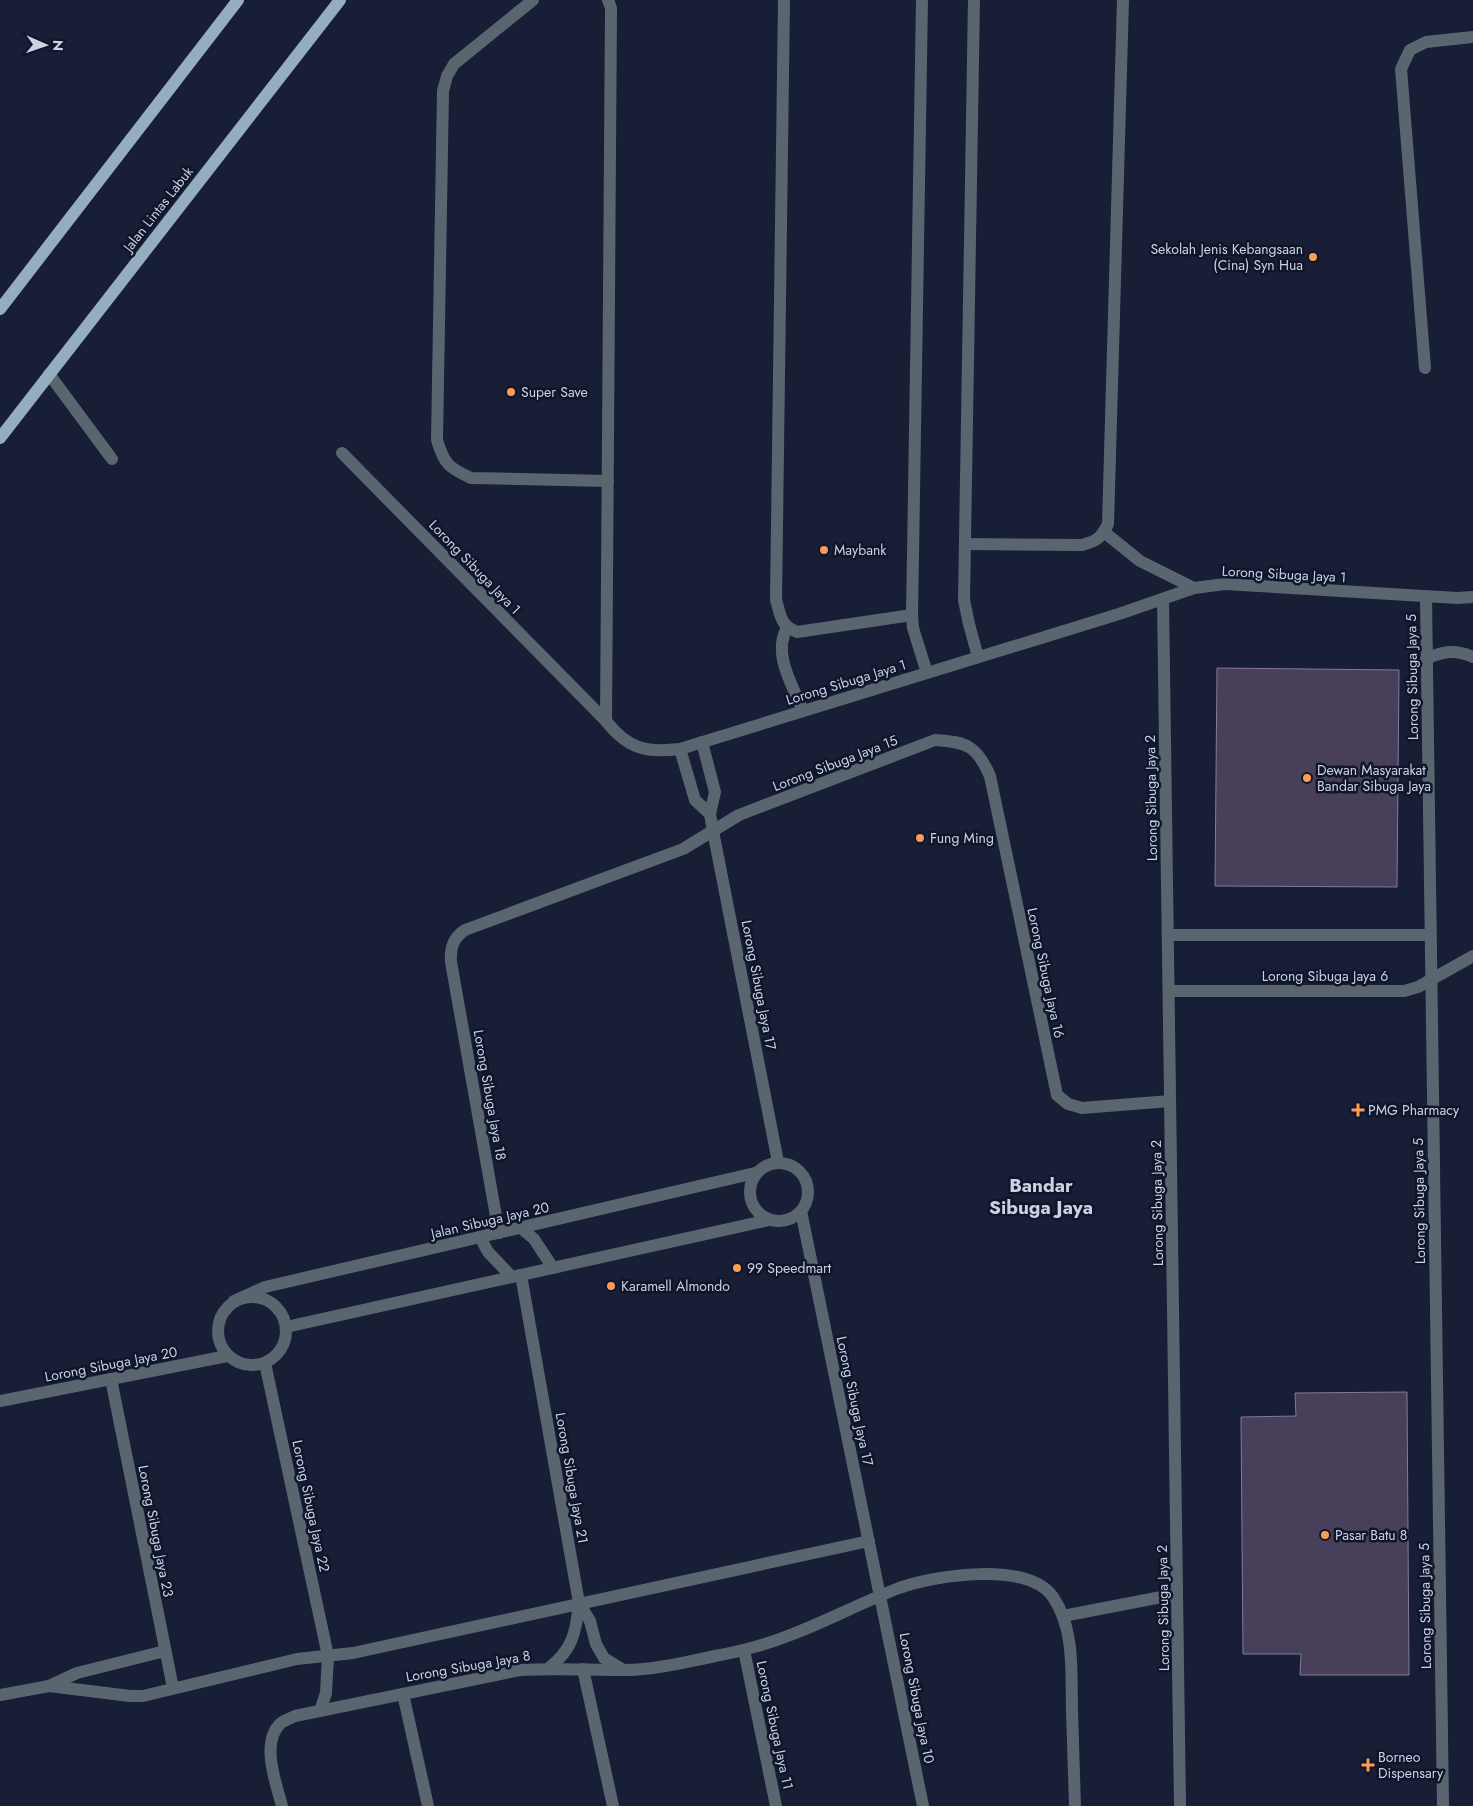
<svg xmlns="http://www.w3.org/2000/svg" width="1473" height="1806" viewBox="0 0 1473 1806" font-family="Jost,sans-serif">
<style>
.building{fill:#48405a;stroke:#837a97}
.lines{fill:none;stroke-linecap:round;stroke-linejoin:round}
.minor{stroke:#5a666f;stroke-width:12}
.major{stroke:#95adc1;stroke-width:12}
.poi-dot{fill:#fd9d54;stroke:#0f152b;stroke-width:2}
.labels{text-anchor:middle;stroke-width:5;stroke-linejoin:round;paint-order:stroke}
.street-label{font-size:14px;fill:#ccd2e2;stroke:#0f152b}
.poi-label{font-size:14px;fill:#ccd2e2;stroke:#0f152b;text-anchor:start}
.district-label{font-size:19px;font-weight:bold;fill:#ccd2e2;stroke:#0f152b}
</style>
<rect width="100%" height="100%" fill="#181e36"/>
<g class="building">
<polygon points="1217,668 1399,670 1397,887 1215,886"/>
<polygon points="1407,1392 1409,1675 1300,1675 1301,1654 1243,1654 1241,1417 1296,1416 1295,1393"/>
</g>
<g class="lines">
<g class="minor">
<path d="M533,0L454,64L447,76L443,91L437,440C444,464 449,468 471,478L608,481"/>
<path d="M784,0L776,600C781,616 780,625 797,632L912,615"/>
<polyline points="922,0 912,615 913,628 927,673"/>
<polyline points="974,0 964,600 969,624 978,657"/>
<polyline points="1425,368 1401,69 1410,50 1426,42 1473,37"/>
<polyline points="49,374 112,459"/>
<path d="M342,453L606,721C628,749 646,753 680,749L1119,614L1194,588L1225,584L1457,598L1473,597"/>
<polyline points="1104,532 1140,561 1194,588"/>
<path d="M965,544L1082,545C1097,541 1101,538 1108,524L1123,0"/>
<polyline points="1426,597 1443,1806"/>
<polyline points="1163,599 1180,1806"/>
<path d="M787,628C772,654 793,686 803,711"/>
<path d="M1426,659C1443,651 1456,649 1473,657"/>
<polyline points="606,721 611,8 608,0"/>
<polyline points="702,742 715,792 710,814 713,831 778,1162"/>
<polyline points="680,749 695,800 710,814"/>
<polyline points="1168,935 1430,935"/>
<polyline points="1169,991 1404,991 1418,987 1473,956"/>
<circle cx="779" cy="1192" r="29"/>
<polyline points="801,1211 923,1806"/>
<polyline points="521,1228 534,1239 553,1268"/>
<path d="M499,1233L451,962C450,948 453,938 465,930L683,849L739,815L935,740C967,742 977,746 990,776L1057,1095L1068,1104L1082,1108L1170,1101"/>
<polyline points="480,1237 488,1252 512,1277"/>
<polyline points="521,1275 579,1603 590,1621 596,1644 604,1658 622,1669"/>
<circle cx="252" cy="1331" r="34"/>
<polyline points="234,1301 265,1287 755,1173"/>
<polyline points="286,1327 769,1220"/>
<polyline points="265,1363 328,1656 326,1693 320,1711"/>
<polyline points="111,1379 173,1688"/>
<polyline points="0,1401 227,1356"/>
<polyline points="1063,1616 1177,1594"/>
<polyline points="744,1650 776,1806"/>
<path d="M549,1668C573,1649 576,1632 579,1603"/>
<polyline points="583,1669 613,1806"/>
<polyline points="49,1686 130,1696 143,1696 297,1659 353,1653 869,1541"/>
<polyline points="403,1694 428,1806"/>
<polyline points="0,1695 49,1686 77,1673 165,1651"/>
<path d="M282,1806C276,1783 260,1742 281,1723C285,1720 291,1718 295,1716L520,1670C554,1668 589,1670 624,1670C654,1670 685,1662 715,1656C742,1651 768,1644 793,1634C829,1620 863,1602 899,1588C935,1575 1028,1561 1053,1597C1075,1629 1071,1673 1072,1710C1073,1742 1074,1774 1075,1806"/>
</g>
<g class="major">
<polyline points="0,309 238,0"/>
<polyline points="0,438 340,0"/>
</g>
</g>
<g class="poi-dot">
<circle cx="1313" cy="257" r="5"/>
<circle cx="511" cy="392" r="5"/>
<circle cx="824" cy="550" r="5"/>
<circle cx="1307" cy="778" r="5"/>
<circle cx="920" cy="838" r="5"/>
<path d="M1355.5 1102.5h5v5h5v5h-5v5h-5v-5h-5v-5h5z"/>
<circle cx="737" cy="1268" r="5"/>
<circle cx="611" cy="1286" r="5"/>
<circle cx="1325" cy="1535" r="5"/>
<path d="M1365.5 1757.5h5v5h5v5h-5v5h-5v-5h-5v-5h5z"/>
</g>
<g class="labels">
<g class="street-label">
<text transform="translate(158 209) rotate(-52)" y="5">Jalan Lintas Labuk</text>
<text transform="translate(475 567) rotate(46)" y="5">Lorong Sibuga Jaya 1</text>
<text transform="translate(1284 574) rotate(3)" y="5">Lorong Sibuga Jaya 1</text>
<text transform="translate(1412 677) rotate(-91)" y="5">Lorong Sibuga Jaya 5</text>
<text transform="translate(846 682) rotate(-17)" y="5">Lorong Sibuga Jaya 1</text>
<text transform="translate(835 763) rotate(-21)" y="5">Lorong Sibuga Jaya 15</text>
<text transform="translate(1151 798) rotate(-91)" y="5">Lorong Sibuga Jaya 2</text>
<text transform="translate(1046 973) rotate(78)" y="5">Lorong Sibuga Jaya 16</text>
<text x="1325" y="981">Lorong Sibuga Jaya 6</text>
<text transform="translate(759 985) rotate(79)" y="5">Lorong Sibuga Jaya 17</text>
<text transform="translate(490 1095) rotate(80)" y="5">Lorong Sibuga Jaya 18</text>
<text transform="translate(1419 1201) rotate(-91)" y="5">Lorong Sibuga Jaya 5</text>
<text transform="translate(1157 1203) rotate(-91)" y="5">Lorong Sibuga Jaya 2</text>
<text transform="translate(490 1220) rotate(-13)" y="5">Jalan Sibuga Jaya 20</text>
<text transform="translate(111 1364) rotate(-11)" y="5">Lorong Sibuga Jaya 20</text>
<text transform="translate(855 1401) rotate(78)" y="5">Lorong Sibuga Jaya 17</text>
<text transform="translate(572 1478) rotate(80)" y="5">Lorong Sibuga Jaya 21</text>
<text transform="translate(311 1506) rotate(78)" y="5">Lorong Sibuga Jaya 22</text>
<text transform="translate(156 1531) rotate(79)" y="5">Lorong Sibuga Jaya 23</text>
<text transform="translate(1425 1606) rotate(-91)" y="5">Lorong Sibuga Jaya 5</text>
<text transform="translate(1163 1608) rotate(-91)" y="5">Lorong Sibuga Jaya 2</text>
<text transform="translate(468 1666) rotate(-10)" y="5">Lorong Sibuga Jaya 8</text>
<text transform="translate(917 1698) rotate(79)" y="5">Lorong Sibuga Jaya 10</text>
<text transform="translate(775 1725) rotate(78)" y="5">Lorong Sibuga Jaya 11</text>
</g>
<g class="poi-label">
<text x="1303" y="254" text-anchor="end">Sekolah Jenis Kebangsaan<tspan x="1303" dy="16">(Cina) Syn Hua</tspan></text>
<text x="521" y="397">Super Save</text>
<text x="834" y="555">Maybank</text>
<text x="1317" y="775">Dewan Masyarakat<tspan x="1317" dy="16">Bandar Sibuga Jaya</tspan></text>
<text x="930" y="843">Fung Ming</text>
<text x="1368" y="1115">PMG Pharmacy</text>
<text x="747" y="1273">99 Speedmart</text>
<text x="621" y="1291">Karamell Almondo</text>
<text x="1335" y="1540">Pasar Batu 8</text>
<text x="1378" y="1762">Borneo<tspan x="1378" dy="16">Dispensary</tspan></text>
</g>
<g class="district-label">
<text x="1041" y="1192">Bandar<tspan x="1041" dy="22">Sibuga Jaya</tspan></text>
</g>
</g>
<g transform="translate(45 45) rotate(92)" stroke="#0f152b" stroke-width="4" paint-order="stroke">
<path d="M0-4L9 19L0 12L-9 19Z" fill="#ccd2e2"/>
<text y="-8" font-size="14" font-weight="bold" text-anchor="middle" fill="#ccd2e2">N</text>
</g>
</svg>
